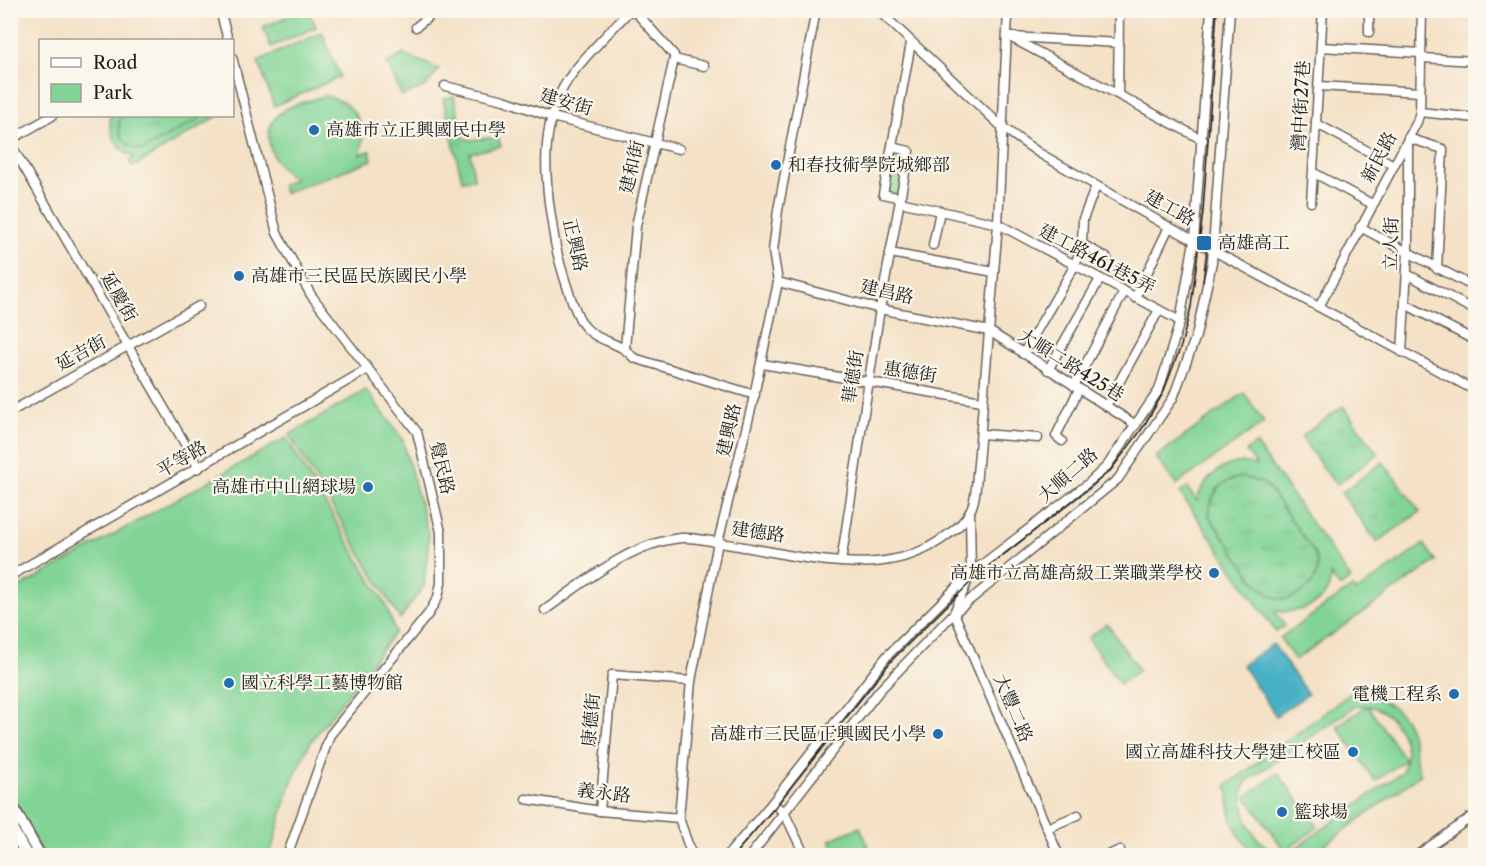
<svg xmlns="http://www.w3.org/2000/svg" width="1486" height="866" viewBox="0 0 1486 866" font-family="'Libre Caslon Text','Noto Serif TC',serif">
<style>
.grass{fill:url(#grass-tufts);stroke:#4f7859;stroke-width:1.5}
.park{fill:#82d496;stroke:#4f7859;stroke-width:1.5;fill-rule:evenodd}
.water{fill:#46b0c4;stroke:#316670;stroke-width:1.5}
.lines{fill:none;stroke-linecap:round;stroke-linejoin:round}
.minor-casing{stroke:#686158;stroke-width:11}
.major-casing{stroke:#686158;stroke-width:14}
.minor{stroke:#fff;stroke-width:8}
.major{stroke:#fff;stroke-width:10}
.tram{stroke:#1c1c1c;stroke-width:1.5}
.poi-dot{fill:#1f6fb2;stroke:#fbf7ec;stroke-width:2}
.labels{text-anchor:middle;stroke-width:4.5;stroke-linejoin:round;paint-order:stroke}
.street-label{font-size:18px;fill:#1c1c1c;stroke:#fbf7ec}
.poi-label{font-size:18px;fill:#1c1c1c;stroke:#fbf7ec;text-anchor:start}
</style>
<defs>
<pattern id="grass-tufts" width="24" height="20" patternUnits="userSpaceOnUse" patternTransform="scale(1.5)"><rect width="24" height="20" fill="#82d496"/><path d="M3 7l-1-3M5 7V3M7 7l1-3M15 17l-1-3M17 17v-4M19 17l1-3" fill="none" stroke="#70b581"/></pattern>
</defs>
<rect width="100%" height="100%" fill="#fbf7ec"/>
<filter id="ink" filterUnits="userSpaceOnUse"><feTurbulence type="fractalNoise" baseFrequency=".0167" numOctaves="2"/><feDisplacementMap in="SourceGraphic" scale="12" xChannelSelector="R" yChannelSelector="G"/><feConvolveMatrix kernelMatrix="1 2 1 2 8 2 1 2 1" color-interpolation-filters="sRGB"/></filter>
<filter id="wash" filterUnits="userSpaceOnUse"><feTurbulence type="fractalNoise" baseFrequency=".008" numOctaves="4" result="noise"/><feDisplacementMap in="SourceGraphic" scale="24" xChannelSelector="R" yChannelSelector="G"/><feGaussianBlur stdDeviation="1.35" result="paint"/><feColorMatrix in="noise" values="0 0 0 0 0 0 0 0 0 0 0 0 0 0 0 0 0 1.4 0 .05"/><feComposite in="paint" operator="in"/></filter>
<g filter="url(#wash)">
<rect width="100%" height="100%" fill="#f4e1c6"/>
<g class="grass">
<polygon points="380,11 420,11 423,15 413,21"/>
<polygon points="404,54 439,69 426,86 402,96 387,63"/>
<polygon points="454,96 463,138 470,140 498,137 501,146 470,153 474,179 462,180 443,99"/>
<path d="M121,116H200L198,120L143,150C125,149 114,133 121,116Z"/>
<polygon points="1343,406 1378,454 1336,485 1301,437"/>
<polygon points="1383,462 1420,512 1377,542 1341,493"/>
<path d="M1243,477L1263,483L1268,487L1314,552C1319,564 1319,577 1309,586C1278,617 1259,587 1241,562C1231,547 1220,532 1209,516C1211,494 1219,480 1243,477Z"/>
</g>
<g class="park">
<polygon points="301,11 309,11 316,27 271,47 263,27"/>
<polygon points="322,32 340,77 274,106 258,61"/>
<path d="M324,96C352,99 370,127 360,154L370,151L372,160L284,193L282,185L295,179C275,168 258,136 277,116C288,104 310,101 324,96Z"/>
<path d="M110,116H121C114,132 125,149 143,150L198,120L200,116H218L133,167L129,161L134,157C117,150 109,134 110,116Z"/>
<polygon points="894,152 906,155 899,195 887,192"/>
<polygon points="366,390 402,438 429,536 424,586 400,619 289,435"/>
<polygon points="1244,393 1264,422 1176,485 1156,457"/>
<polygon points="286,438 386,605 395,632 310,743 291,783 270,855 29,856 25,847 11,855 11,592"/>
<path d="M1256,444L1351,579L1339,587L1330,574C1333,603 1298,615 1275,611L1285,626L1276,632L1180,493L1187,488L1197,501C1202,477 1232,454 1257,466L1246,451ZM1243,477L1263,483L1268,487L1314,552C1319,564 1319,577 1309,586C1278,617 1259,587 1241,562C1231,547 1220,532 1209,516C1210,494 1219,480 1243,477Z"/>
<polygon points="1424,544 1436,561 1295,660 1280,638 1352,587 1356,592"/>
<polygon points="1107,624 1139,670 1120,684 1088,638"/>
<path d="M1359,687C1368,698 1393,700 1405,720C1417,739 1413,764 1421,774L1311,855H1257C1241,842 1231,826 1229,805C1229,797 1230,793 1226,786ZM1356,706H1367L1337,726L1375,781L1405,760L1402,772L1296,848C1260,866 1234,811 1246,782ZM1368,706C1390,709 1410,738 1405,760Z"/>
<polygon points="1278,773 1318,827 1285,851 1246,797"/>
<polygon points="860,827 872,855 837,855 830,840"/>
</g>
<polygon class="water" points="1273,644 1308,694 1276,716 1242,665"/>
</g>
<g filter="url(#ink)">
<g class="lines">
<g class="minor-casing">
<g id="minor">
<polyline points="220,10 228,40"/>
<path d="M630,10C610,32 586,54 569,78C536,127 546,188 555,242C558,259 574,315 585,327C599,343 620,341 634,358L755,395"/>
<polyline points="878,10 1002,127 1039,153 1169,227 1476,391"/>
<polyline points="416,27 437,10"/>
<polyline points="1369,32 1369,10"/>
<polyline points="1008,36 1203,140"/>
<polyline points="1012,37 1119,43"/>
<polyline points="1321,47 1421,53"/>
<polyline points="232,57 277,233 311,295 417,432 441,532 441,583 438,597 429,613 330,735 287,856"/>
<polyline points="1421,58 1476,61"/>
<polyline points="674,59 704,66"/>
<polyline points="445,86 504,100 552,117 679,149"/>
<polyline points="1319,86 1420,92"/>
<polyline points="1118,93 1119,10"/>
<polyline points="1420,112 1476,118"/>
<polyline points="1317,124 1394,165"/>
<polyline points="10,140 52,116"/>
<polyline points="10,143 199,468"/>
<polyline points="1314,173 1372,204"/>
<polyline points="901,198 883,194 911,43"/>
<polyline points="900,202 998,224 1180,321"/>
<polyline points="1311,202 1323,10"/>
<polyline points="1360,227 1476,288"/>
<polyline points="1082,244 1107,258"/>
<polyline points="933,245 940,211"/>
<polyline points="890,253 994,272"/>
<polyline points="1407,274 1476,311"/>
<polyline points="778,282 880,309 989,331 1136,425"/>
<polyline points="1474,287 1476,255"/>
<polyline points="1135,298 1169,227"/>
<polyline points="1405,304 1476,341"/>
<polyline points="1319,307 1417,122 1420,112 1422,10"/>
<polyline points="625,348 636,226 674,59 674,55 634,10"/>
<polyline points="1402,352 1408,252 1408,138 1443,149 1437,269"/>
<polyline points="1023,354 1075,265 1082,244 1083,219 1096,186"/>
<polyline points="762,364 982,401"/>
<polyline points="1048,370 1100,279"/>
<polyline points="1074,386 1124,292"/>
<polyline points="1106,406 1159,310"/>
<polyline points="10,412 199,306"/>
<polyline points="981,434 1038,438"/>
<polyline points="1062,441 1056,436 1079,389"/>
<polyline points="970,513 971,573 954,613 1059,856"/>
<polyline points="841,562 880,309 909,151 892,147"/>
<polyline points="10,576 368,369"/>
<path d="M545,610C586,581 630,543 681,538C695,537 712,541 726,544C794,554 878,582 939,541C950,533 963,525 969,513C977,500 976,479 978,464L998,224L1008,10"/>
<polyline points="526,799 600,811 679,818"/>
<polyline points="772,803 784,812 805,856"/>
<polyline points="600,811 612,675 691,681"/>
<polyline points="1469,818 1476,829"/>
<polyline points="1047,828 1078,815"/>
<polyline points="692,856 679,818 691,681 718,542 752,405 778,282 773,251 778,210 816,10"/>
<polyline points="727,856 772,803 887,656 971,573 1089,483 1107,466 1159,390 1180,321 1194,241 1211,10"/>
<polyline points="750,856 879,691 954,613 1118,479 1173,398 1196,336 1212,262 1230,10"/>
<polyline points="1106,856 1120,850"/>
<polyline points="1416,856 1476,814"/>
</g>
</g>
<g class="major-casing">
<g id="major">
<polyline points="10,802 40,856"/>
<polyline points="10,825 27,856"/>
</g>
</g>
<use href="#minor" class="minor"/>
<use href="#major" class="major"/>
<g class="tram">
<polyline points="1203,282 1208,240"/>
<polyline points="733,856 776,806 892,660 978,575 1110,471 1142,429 1163,393 1181,346 1191,307 1203,212 1217,10"/>
</g>
</g>
</g>
<g class="poi-dot">
<circle cx="314" cy="130" r="6"/>
<circle cx="776" cy="165" r="6"/>
<rect x="1196" y="235" width="16" height="16" rx="3"/>
<circle cx="239" cy="276" r="6"/>
<circle cx="368" cy="487" r="6"/>
<circle cx="1214" cy="573" r="6"/>
<circle cx="229" cy="683" r="6"/>
<circle cx="1454" cy="694" r="6"/>
<circle cx="938" cy="734" r="6"/>
<circle cx="1353" cy="752" r="6"/>
<circle cx="1282" cy="812" r="6"/>
</g>
<g class="labels">
<g class="street-label">
<text transform="translate(566 102) rotate(16)" y="6">建安街</text>
<text transform="translate(1301 106) rotate(-87)" y="6">灣中街27巷</text>
<text transform="translate(1379 157) rotate(-62)" y="6">新民路</text>
<text transform="translate(632 167) rotate(-77)" y="6">建和街</text>
<text transform="translate(1170 208) rotate(29)" y="6">建工路</text>
<text transform="translate(1391 244) rotate(-89)" y="6">立人街</text>
<text transform="translate(575 245) rotate(77)" y="6">正興路</text>
<text transform="translate(1097 259) rotate(28)" y="6">建工路461巷5弄</text>
<text transform="translate(887 292) rotate(13)" y="6">建昌路</text>
<text transform="translate(119 297) rotate(60)" y="6">延慶街</text>
<text transform="translate(81 353) rotate(-29)" y="6">延吉街</text>
<text transform="translate(1071 365) rotate(32)" y="6">大順二路425巷</text>
<text transform="translate(910 372) rotate(9)" y="6">惠德街</text>
<text transform="translate(853 377) rotate(-81)" y="6">華德街</text>
<text transform="translate(729 430) rotate(-77)" y="6">建興路</text>
<text transform="translate(182 459) rotate(-30)" y="6">平等路</text>
<text transform="translate(442 468) rotate(77)" y="6">覺民路</text>
<text transform="translate(1068 475) rotate(-41)" y="6">大順二路</text>
<text transform="translate(758 532) rotate(8)" y="6">建德路</text>
<text transform="translate(1013 708) rotate(67)" y="6">大豐二路</text>
<text transform="translate(591 720) rotate(-85)" y="6">康德街</text>
<text transform="translate(604 793) rotate(7)" y="6">義永路</text>
</g>
<g class="poi-label">
<text x="326" y="136">高雄市立正興國民中學</text>
<text x="788" y="171">和春技術學院城鄉部</text>
<text x="1218" y="249">高雄高工</text>
<text x="251" y="282">高雄市三民區民族國民小學</text>
<text x="356" y="493" text-anchor="end">高雄市中山網球場</text>
<text x="1202" y="579" text-anchor="end">高雄市立高雄高級工業職業學校</text>
<text x="241" y="689">國立科學工藝博物館</text>
<text x="1442" y="700" text-anchor="end">電機工程系</text>
<text x="926" y="740" text-anchor="end">高雄市三民區正興國民小學</text>
<text x="1341" y="758" text-anchor="end">國立高雄科技大學建工校區</text>
<text x="1294" y="818">籃球場</text>
</g>
</g>
<rect width="1486" height="866" fill="none" stroke="#fbf7ec" stroke-width="36"/>
<rect x="39" y="39" width="195" height="78" fill="#fbf7ec" stroke="#a29f99" stroke-width="1.5"/>
<rect x="51" y="58" width="30" height="9" fill="#ffffff" stroke="#a29f99" stroke-width="1.5"/>
<text x="93" y="69" font-size="18" fill="#1c1c1c">Road</text>
<rect x="51" y="84" width="30" height="18" fill="#82d496" stroke="#a29f99" stroke-width="1.5"/>
<text x="93" y="99" font-size="18" fill="#1c1c1c">Park</text>
</svg>
